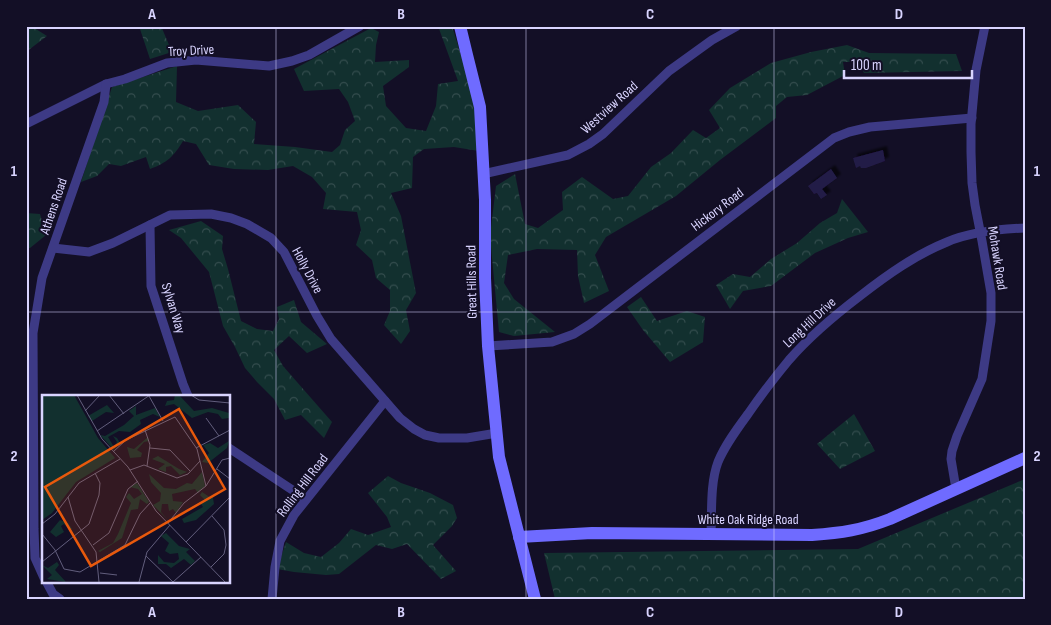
<svg xmlns="http://www.w3.org/2000/svg" width="1051" height="625" viewBox="0 0 1051 625" font-family="'Sofia Sans Condensed',sans-serif">
<style>
.forest{fill:url(#forest-crowns)}
.building{fill:#241b47;filter:url(#shadow)}
.lines{fill:none;stroke-linecap:round;stroke-linejoin:round}
.street{stroke:#3d3a85;stroke-width:9}
.secondary{stroke:#6f6bff;stroke-width:12}
.grid{fill:none;stroke:#d9d4ff;stroke-width:1;stroke-opacity:0.55}
.labels{text-anchor:middle;stroke-width:4;stroke-linejoin:round;paint-order:stroke}
.street-label{font-size:14px;fill:#d9d4ff;stroke:#130f26}
.inset-road{fill:none;stroke:#625e7d;stroke-width:1}
.view{fill:#e8590c;fill-opacity:0.15;stroke:#e8590c;stroke-width:2.5}
.inset-edge{fill:none;stroke:#d9d4ff;stroke-width:2.5}
.neatline{fill:none;stroke:#d9d4ff;stroke-width:2}
.grid-label{font-size:16px;text-anchor:middle;font-weight:bold;fill:#d9d4ff}
</style>
<defs>
<pattern id="forest-crowns" width="20" height="18" patternUnits="userSpaceOnUse" patternTransform="scale(1.25)"><rect width="20" height="18" fill="#12302f"/><path d="M2 6a3 3 0 1 1 6 0M12 15a3 3 0 1 1 6 0" fill="none" stroke="#344d4e"/></pattern>
<filter id="shadow"><feDropShadow dx="4" dy="-4" stdDeviation="1" flood-color="#0009"/></filter>
</defs>
<rect width="100%" height="100%" fill="#130f26"/>
<g class="forest">
<polygon points="29,26 31,26 47,36 26,52 26,28"/>
<polygon points="139,26 161,26 172,52 150,59"/>
<path d="M438,26H452L474,97L479,151L454,147L424,149L413,157L412,188L391,193L401,216L416,293L406,310L410,331L401,344L384,325L390,311V290L376,278L372,260L356,245L361,230L357,212L323,209L326,193L312,177L293,166L268,170L234,169L209,165L196,144L183,141C174,156 167,163 150,169L146,157L121,166L109,164L97,176L81,182L112,87L177,66L176,102L198,111L238,105L256,122L254,144L295,147L332,152L340,145L345,130L355,121L348,102L339,89L304,91L294,69L371,28L379,32L376,45L375,62L409,60V67L383,86L386,106L406,128L426,131L436,106L438,84L458,81Z"/>
<polygon points="847,45 869,53 956,54 962,71 864,73 858,62 843,62 845,75 807,95 787,97 776,106 776,118 720,160 676,196 606,237 595,255 609,291 584,303 578,276 577,250 537,249 508,255 504,283 514,299 555,332 514,336 499,332 490,236 496,186 515,174 525,224 538,228 563,210 562,192 582,177 613,199 628,196 651,167 671,153 693,130 706,138 720,128 709,110 730,88 771,63 811,52"/>
<polygon points="842,199 868,232 848,238 815,253 771,286 743,291 730,309 716,285 733,274 750,277 771,259 797,243 820,223 837,213"/>
<polygon points="26,213 40,214 46,235 30,248 26,248"/>
<polygon points="201,221 223,236 222,249 228,269 241,321 257,329 273,331 279,319 277,307 294,300 301,322 327,344 307,353 289,336 274,350 283,366 332,422 324,438 301,415 285,420 274,399 257,382 245,368 235,347 223,326 209,272 181,238 169,230"/>
<polygon points="641,297 657,321 687,311 705,317 703,342 670,362 643,330 627,307"/>
<polygon points="854,414 875,451 840,469 817,444"/>
<polygon points="388,476 401,483 430,493 453,505 457,518 452,526 433,545 456,571 441,579 407,544 392,549 376,545 339,574 326,575 294,572 277,569 286,542 304,553 321,557 339,543 351,529 368,535 391,527 387,517 368,493"/>
<polygon points="1025,479 1025,599 555,599 544,553 858,549"/>
</g>
<g class="building">
<polygon points="883,150 885,161 866,168 861,168 860,166 856,168 853,158"/>
<polygon points="831,169 837,178 822,189 827,195 821,199 817,193 814,194 808,186"/>
</g>
<g class="lines">
<g class="street">
<polyline points="26,124 106,84 125,79 167,63 196,60 269,66 292,61 309,55 360,26"/>
<polyline points="483,174 568,155 589,144 603,134 669,71 712,40 737,26"/>
<polyline points="150,225 151,286 183,384 188,396"/>
<polyline points="53,248 89,252 113,243 170,215 211,214 231,218 247,224 271,238 284,252 317,316 331,339 400,418 414,429 425,435 439,438 467,438 497,433"/>
<polyline points="488,346 552,342 574,334 590,324 834,138 849,132 870,127 972,118"/>
<polyline points="229,448 306,499"/>
<polyline points="956,489 951,459 952,451 957,436 982,379 991,321 991,293 982,241 975,205 972,183 971,152 971,124 976,70 985,26"/>
<path d="M711,534C712,512 710,483 718,462C725,445 737,429 748,414C761,395 775,377 789,360C810,336 835,315 860,296C887,275 915,255 947,242C968,233 1001,229 1025,228"/>
<polyline points="44,578 35,558 34,529 33,333 42,278 104,102 106,84"/>
<polyline points="46,581 53,594 60,599"/>
<polyline points="272,599 275,567 280,541 294,515 385,401"/>
</g>
<g class="secondary">
<polyline points="460,26 467,55 480,107 485,200 485,278 488,346 499,457 535,599"/>
<path d="M519,537L592,533L812,535C841,533 862,530 890,519L1025,458"/>
</g>
</g>
<path class="grid" d="M276,26V599M526,26V599M774,26V599M26,312H1025"/>
<g class="labels">
<g class="street-label">
<text transform="translate(191 50) rotate(-3)" y="5">Troy Drive</text>
<text transform="translate(609 107) rotate(-42)" y="5">Westview Road</text>
<text transform="translate(53 206) rotate(-71)" y="5">Athens Road</text>
<text transform="translate(717 209) rotate(-37)" y="5">Hickory Road</text>
<text transform="translate(998 258) rotate(81)" y="5">Mohawk Road</text>
<text transform="translate(308 270) rotate(62)" y="5">Holly Drive</text>
<text transform="translate(471 282) rotate(-91)" y="5">Great Hills Road</text>
<text transform="translate(174 308) rotate(73)" y="5">Sylvan Way</text>
<text transform="translate(809 322) rotate(-43)" y="5">Long Hill Drive</text>
<text transform="translate(302 485) rotate(-53)" y="5">Rolling Hill Road</text>
<text x="748" y="524">White Oak Ridge Road</text>
</g>
</g>
<g transform="translate(42 395)">
<rect width="188" height="188" fill="#130f26"/>
<path d="M0,0H32L56,43L73,63L34,87L10,118L0,125ZM133,0H137L152,16L170,13L187,18V23L180,24L176,19L166,17L150,23L132,9L123,11L125,6L132,5ZM65,10L72,18L64,17L50,26L46,21ZM94,11V20L113,13L118,22L111,19L98,25L99,29L88,37L77,36L66,42L72,52L75,47L71,41L75,43L78,48L72,55L58,40L63,41L82,30L92,21L87,16ZM106,42L107,46L102,47L95,55L100,58L99,62L88,63L85,52L92,54ZM187,46L185,53L166,68L160,67L167,58L161,50L168,48L176,53ZM116,61L137,74L145,77L138,80L129,71L124,72V77L116,74L123,69L110,64ZM160,77L163,91L156,98L153,94L130,99L131,106L141,107L134,118L131,114L127,116L126,109H120L119,117L126,125L111,110L118,106L119,98L109,87L107,79L122,93L134,94L145,88L150,89ZM95,88L107,107L105,109L98,104L96,114L89,115L80,143L58,157L56,156L71,148L76,139L89,108L84,102L87,98L92,104L100,99L96,94L88,92ZM160,97L169,103L174,98L171,103L172,109L154,125L142,128L140,124L161,112L159,109L163,105L158,100ZM18,125L26,128L30,134L28,135L22,129L19,131L22,137L14,142L8,137ZM124,138L137,151L148,154L144,157L153,166L149,170L142,164L129,173L124,169H116V160L122,167L132,168L137,164L136,158L128,159L123,156L127,148L119,141ZM15,167L17,170L13,175L24,187L5,184L10,180L0,170L6,173Z" fill="#12302f"/>
<path class="inset-road" d="M35,0L60,44L86,72L114,116L183,187M67,0L82,19M149,0L157,5L188,8M107,1L121,26M43,16L58,0M164,23L177,41M103,35L108,50L105,71M55,36L108,0M108,53L128,55L148,76M154,53L188,35M71,57L84,45L133,22L155,54L164,91M175,74L188,84M88,75L102,70L135,83L146,79L158,66M26,102L33,126L54,157L57,187M126,128L142,108L164,91L180,65L188,63M0,129L13,119L37,88L78,64M0,139L13,155L22,174L38,177L83,150L98,119L109,107M144,147L188,102M51,150L67,138L86,94L96,86M104,161L131,187M0,167L47,129L57,100L58,88L53,78M169,172L182,159L184,150L182,135L170,121M58,178L75,180M97,187L105,157L128,130M131,187L159,162"/>
<path class="view" d="M137,14L183,94L49,171L3,92Z"/>
<rect width="188" height="188" class="inset-edge"/>
</g>
<rect width="1051" height="625" fill="none" stroke="#130f26" stroke-width="55"/>
<path d="M844 70v8h128v-8" fill="none" stroke="#d9d4ff" stroke-width="2.5"/>
<text x="851" y="70" font-size="15" fill="#d9d4ff" stroke="#130f26" stroke-width="4" paint-order="stroke">100 m</text>
<rect x="28" y="28" width="996" height="570" class="neatline"/>
<g class="grid-label">
<text x="152" y="19">A</text>
<text x="401" y="19">B</text>
<text x="650" y="19">C</text>
<text x="899" y="19">D</text>
<text x="14" y="176">1</text>
<text x="1037" y="176">1</text>
<text x="14" y="461">2</text>
<text x="1037" y="461">2</text>
<text x="152" y="617">A</text>
<text x="401" y="617">B</text>
<text x="650" y="617">C</text>
<text x="899" y="617">D</text>
</g>
</svg>
